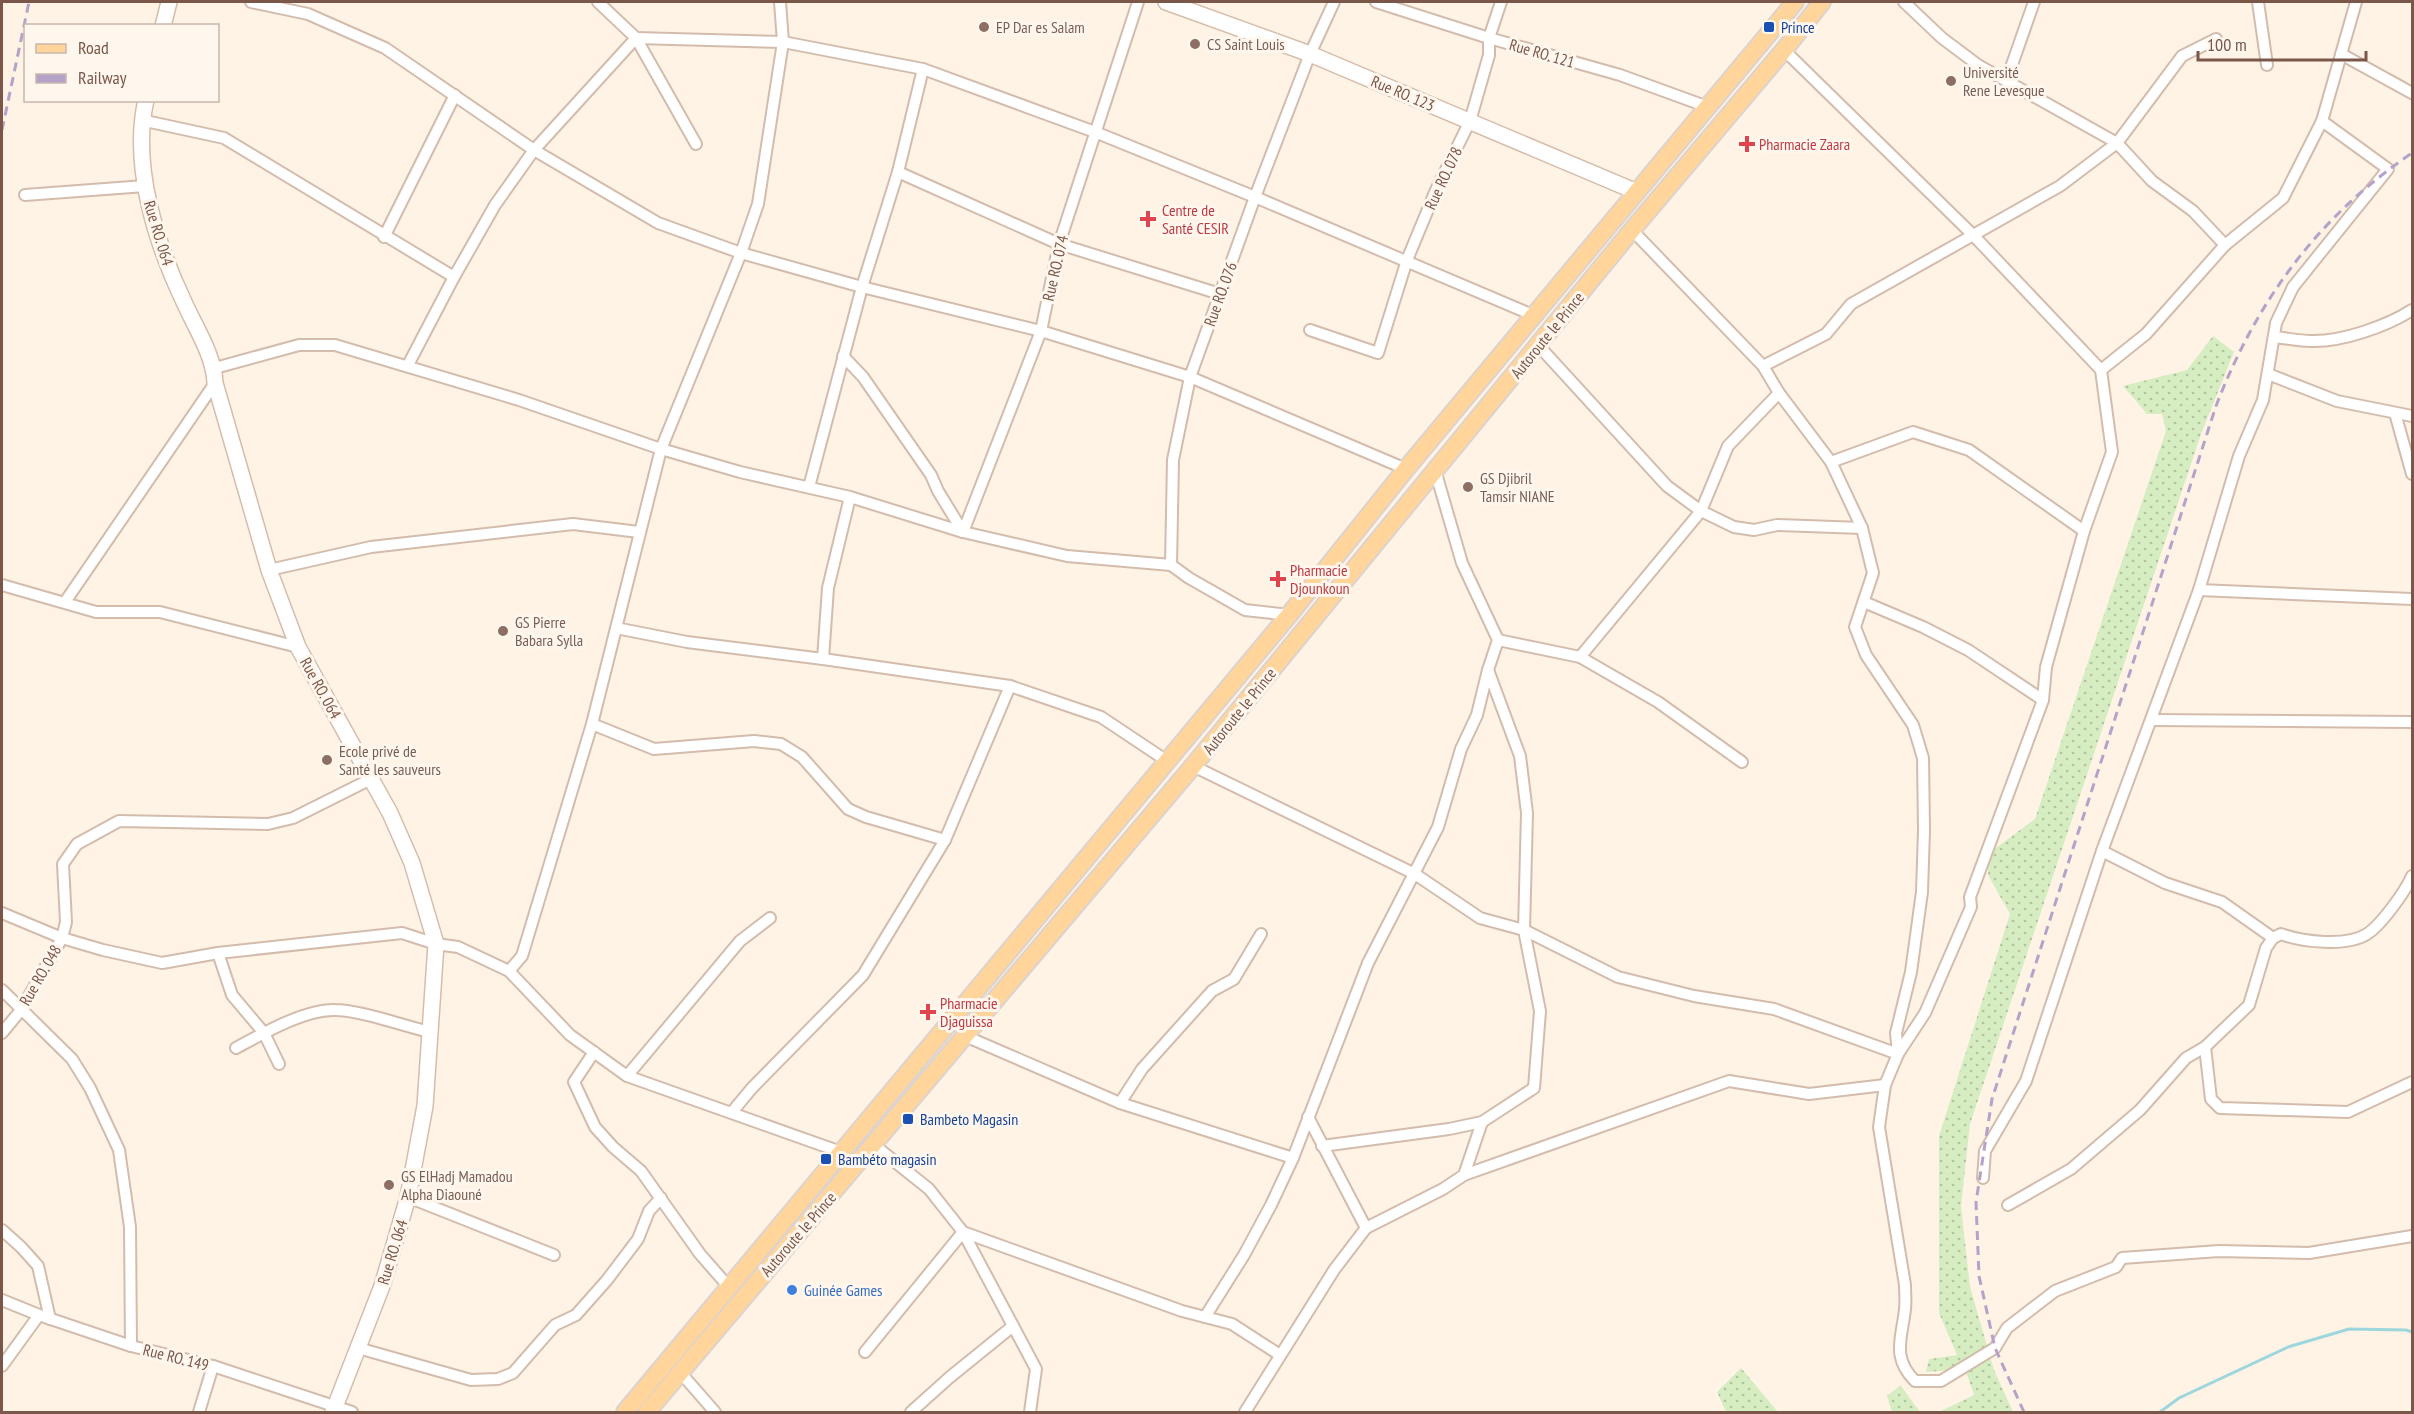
<svg xmlns="http://www.w3.org/2000/svg" width="2414" height="1414" viewBox="0 0 2414 1414" font-family="'PT Sans Narrow',sans-serif">
<style>
.grass{fill:url(#grass-dots)}
.lines{fill:none;stroke-linecap:round;stroke-linejoin:round}
.stream{stroke:#9dd6dc;stroke-width:3}
.street-casing{stroke:#d4bcad;stroke-width:14}
.secondary-casing{stroke:#d7bcaa;stroke-width:18}
.primary-casing{stroke:#dcd3cf;stroke-width:20}
.street{stroke:#fff;stroke-width:10}
.secondary{stroke:#fff;stroke-width:15}
.primary{stroke:#ffd59c;stroke-width:16}
.rail{stroke:#b5a2c9;stroke-width:3;stroke-dasharray:9 6;stroke-linecap:butt}
.education-dot{fill:#8d6e63;stroke:#fff7ee;stroke-width:2}
.transit-dot{fill:#1a4fb4;stroke:#fff7ee;stroke-width:2}
.health-dot{fill:#e0444e;stroke:#fff7ee;stroke-width:2}
.shop-dot{fill:#3f7fe0;stroke:#fff7ee;stroke-width:2}
.labels{text-anchor:middle;stroke-width:6;stroke-linejoin:round;paint-order:stroke}
.education-label{font-size:16px;fill:#785e54;stroke:#fff7ee;text-anchor:start}
.transit-label{font-size:16px;fill:#164399;stroke:#fff7ee;text-anchor:start}
.street-label{font-size:16px;fill:#7a5748;stroke:#fff7ee}
.health-label{font-size:16px;fill:#be3a42;stroke:#fff7ee;text-anchor:start}
.shop-label{font-size:16px;fill:#366cbe;stroke:#fff7ee;text-anchor:start}
</style>
<defs>
<pattern id="grass-dots" width="8" height="8" patternUnits="userSpaceOnUse" patternTransform="scale(1.5)"><rect width="8" height="8" fill="#d6edc2"/><path d="M2 2h.1M6 6h.1" fill="none" stroke="#b3c3a0" stroke-width="1.8" stroke-linecap="round"/></pattern>
</defs>
<rect width="100%" height="100%" fill="#fef3e5"/>
<g class="grass">
<polygon points="2213,336 2234,352 2201,434 1970,1124 1961,1206 1970,1287 1994,1370 2013,1412 1939,1412 1974,1395 1965,1369 1926,1372 1929,1359 1957,1355 1939,1313 1939,1136 2010,914 1988,875 1989,853 2035,819 2166,431 2162,414 2147,414 2123,386 2187,370"/>
<polygon points="1741,1368 1778,1412 1726,1412 1717,1392"/>
<polygon points="1901,1385 1901,1386 1920,1412 1892,1412 1887,1396"/>
</g>
<g class="lines">
<polyline class="stream" points="2160,1412 2179,1398 2288,1347 2349,1329 2406,1330 2412,1332"/>
<g class="street-casing">
<g id="street">
<polyline points="251,2 308,14 385,48 534,150 658,223 741,253 862,287 1041,331 1190,377 1406,469"/>
<polyline points="598,2 636,38 696,144"/>
<polyline points="1376,2 1489,38 1620,75 1708,107"/>
<polyline points="1904,2 1942,38 1978,65 2117,143 2152,181 2193,211 2225,245"/>
<polyline points="2258,2 2267,65"/>
<path d="M1784,50L1974,236L2101,370L2112,452L2084,531L2046,667L2043,700L1970,897L1971,907L1925,1013L1898,1054L1885,1085L1879,1127L1905,1285C1905,1293 1906,1301 1905,1309C1902,1338 1891,1357 1915,1381H1941L1995,1348L2007,1328L2055,1291L2116,1267L2122,1258L2219,1251L2309,1253L2412,1236"/>
<polyline points="2341,54 2412,93"/>
<polyline points="2007,79 2034,2"/>
<polyline points="141,120 224,138 454,277 408,365"/>
<polyline points="898,172 1059,244 1220,294"/>
<polyline points="25,195 145,186"/>
<polyline points="384,237 455,95"/>
<polyline points="454,277 495,205 534,150 636,38 783,42 923,69 1095,132 1255,197 1535,316"/>
<polyline points="1310,330 1378,353 1407,260 1436,190 1470,121 1489,55 1489,38 1501,2"/>
<path d="M2274,337C2286,338 2299,341 2311,341C2342,342 2387,326 2412,310"/>
<polyline points="1538,345 1667,486 1701,511 1580,657"/>
<polyline points="843,356 863,377 931,475 938,491 963,532"/>
<polyline points="1763,366 1826,334 1851,304 2060,186 2117,143 2182,56 2216,39"/>
<polyline points="215,368 299,345 335,345 519,400 661,449 740,472 850,497 963,532 1067,556 1171,565 1189,578 1245,610 1289,615"/>
<polyline points="2101,370 2146,334 2225,245 2283,198 2322,121 2356,2"/>
<polyline points="2268,374 2337,401 2412,416"/>
<polyline points="1779,393 1728,446 1701,511 1734,527 1754,530 1777,525 1862,528"/>
<polyline points="2395,413 2412,474"/>
<polyline points="1831,462 1913,432 1969,450 2084,531"/>
<polyline points="809,487 862,287 898,172 923,69"/>
<polyline points="963,532 1041,331 1059,244 1138,2"/>
<polyline points="1171,565 1173,460 1190,377 1255,197 1310,54 1334,2"/>
<polyline points="269,570 371,547 573,524 639,532"/>
<polyline points="2,585 96,612 160,612 298,647"/>
<polyline points="2199,590 2412,599"/>
<polyline points="65,602 215,383"/>
<polyline points="1864,602 1923,627 1968,650 2043,700"/>
<polyline points="616,628 687,642 823,659 1010,686 1101,717 1167,761"/>
<polyline points="1498,640 1580,657 1658,702 1742,762"/>
<polyline points="823,659 828,588 850,497"/>
<polyline points="2151,720 2412,722"/>
<polyline points="592,724 654,749 754,741 781,744 802,757 848,809 866,817 945,840"/>
<polyline points="1193,766 1415,874 1480,918 1524,930 1618,977 1694,996 1774,1009 1898,1054 1896,1033 1911,972 1922,892 1924,830 1923,758 1913,725 1866,655 1855,627 1873,573 1862,528 1831,462 1779,393 1763,366 1632,230"/>
<polyline points="2102,851 2165,883 2222,902 2273,938"/>
<polyline points="2,913 62,938 103,950 162,963 218,953 402,933 436,944 458,947 509,971 570,1035 627,1076 841,1152"/>
<polyline points="218,953 232,995 264,1033 279,1064"/>
<polyline points="509,971 522,956 592,724 661,449 741,253 758,204 783,42 780,2"/>
<polyline points="2,990 72,1059 90,1088 119,1150 130,1227 131,1346"/>
<polyline points="2,1033 21,1010 62,938 66,922 63,864 77,844 119,821 268,824 293,818 371,779"/>
<polyline points="965,1036 1120,1103 1293,1158"/>
<polyline points="2205,1047 2211,1099 2220,1108 2348,1112 2412,1082"/>
<path d="M236,1048C262,1034 305,1009 335,1010C360,1010 404,1026 430,1032"/>
<polyline points="594,1052 574,1082 595,1127 613,1147 641,1171 700,1254 728,1286"/>
<polyline points="627,1076 740,941 770,918"/>
<polyline points="1120,1103 1142,1069 1212,991 1234,979 1261,934"/>
<polyline points="732,1112 752,1088 863,975 945,840 1010,686"/>
<polyline points="1308,1117 1366,1228"/>
<polyline points="874,1145 929,1189 963,1232 1036,1369 1030,1412"/>
<polyline points="1322,1146 1449,1129 1482,1122 1534,1088 1540,1011 1524,930 1527,813 1520,756 1488,670 1498,640 1462,563 1435,470"/>
<polyline points="1464,1175 1729,1081 1809,1094 1885,1085"/>
<polyline points="1983,1178 1985,1151 2026,1081 2102,851 2199,590 2239,456 2263,400 2276,323 2293,287 2388,169 2322,121"/>
<polyline points="408,1197 554,1255"/>
<path d="M2008,1205L2071,1169L2140,1110L2186,1058L2205,1047L2249,1005L2266,948L2273,938L2281,934C2302,942 2347,947 2367,934C2381,925 2405,892 2412,876"/>
<polyline points="2,1230 21,1247 38,1266 50,1319"/>
<polyline points="2,1300 39,1315 131,1346 213,1366 352,1412"/>
<polyline points="1205,1317 1244,1255 1271,1205 1293,1158 1368,963 1438,827 1461,749 1477,715 1488,670"/>
<polyline points="358,1348 471,1380 498,1379 513,1373 555,1325 576,1315 607,1280 638,1239 649,1211 661,1198"/>
<polyline points="865,1352 963,1232 1182,1311 1232,1324 1280,1355"/>
<polyline points="2,1366 39,1315"/>
<polyline points="680,1372 715,1412"/>
<polyline points="199,1412 213,1366"/>
<polyline points="911,1412 950,1377 1013,1326"/>
<polyline points="1245,1412 1334,1270 1366,1228 1443,1189 1464,1175 1482,1122"/>
</g>
</g>
<g class="secondary-casing">
<g id="secondary">
<polyline points="1166,2 1310,54 1637,192"/>
<polyline points="163,26 169,2"/>
<path d="M146,100C131,165 156,243 184,302C195,327 214,355 215,383L269,570L298,647L390,813L412,863L436,944L425,1106L408,1197L382,1286L333,1412"/>
</g>
</g>
<g class="primary-casing">
<g id="primary">
<polyline points="625,1412 1289,615 1406,469 1795,2"/>
<polyline points="647,1412 1193,766 1632,230 1784,50 1822,2"/>
</g>
</g>
<use href="#street" class="street"/>
<use href="#secondary" class="secondary"/>
<use href="#primary" class="primary"/>
<g class="rail">
<polyline points="2,130 29,2"/>
<path d="M2024,1412L1995,1348L1979,1276L1976,1202L1992,1099L2216,406C2257,300 2318,217 2412,153"/>
</g>
</g>
<g class="education-dot">
<circle cx="984" cy="27" r="6"/>
<circle cx="1195" cy="44" r="6"/>
<circle cx="1951" cy="81" r="6"/>
<circle cx="1468" cy="487" r="6"/>
<circle cx="503" cy="631" r="6"/>
<circle cx="327" cy="760" r="6"/>
<circle cx="389" cy="1185" r="6"/>
</g>
<g class="transit-dot">
<rect x="1763" y="21" width="12" height="12" rx="3"/>
<rect x="902" y="1113" width="12" height="12" rx="3"/>
<rect x="820" y="1153" width="12" height="12" rx="3"/>
</g>
<g class="health-dot">
<path d="M1744 135h6v6h6v6h-6v6h-6v-6h-6v-6h6z"/>
<path d="M1145 210h6v6h6v6h-6v6h-6v-6h-6v-6h6z"/>
<path d="M1275 570h6v6h6v6h-6v6h-6v-6h-6v-6h6z"/>
<path d="M925 1003h6v6h6v6h-6v6h-6v-6h-6v-6h6z"/>
</g>
<circle class="shop-dot" cx="792" cy="1290" r="6"/>
<g class="labels">
<g class="education-label">
<text x="996" y="33">EP Dar es Salam</text>
<text x="1207" y="50">CS Saint Louis</text>
<text x="1963" y="78">Université<tspan x="1963" dy="18">Rene Levesque</tspan></text>
<text x="1480" y="484">GS Djibril<tspan x="1480" dy="18">Tamsir NIANE</tspan></text>
<text x="515" y="628">GS Pierre<tspan x="515" dy="18">Babara Sylla</tspan></text>
<text x="339" y="757">Ecole privé de<tspan x="339" dy="18">Santé les sauveurs</tspan></text>
<text x="401" y="1182">GS ElHadj Mamadou<tspan x="401" dy="18">Alpha Diaouné</tspan></text>
</g>
<g class="transit-label">
<text x="1781" y="33">Prince</text>
<text x="920" y="1125">Bambeto Magasin</text>
<text x="838" y="1165">Bambéto magasin</text>
</g>
<g class="street-label">
<text transform="translate(1542 53) rotate(16)" y="6">Rue RO. 121</text>
<text transform="translate(1403 93) rotate(23)" y="6">Rue RO. 123</text>
<text transform="translate(1443 178) rotate(-65)" y="6">Rue RO. 078</text>
<text transform="translate(159 233) rotate(73)" y="6">Rue RO. 064</text>
<text transform="translate(1055 268) rotate(-77)" y="6">Rue RO. 074</text>
<text transform="translate(1220 294) rotate(-70)" y="6">Rue RO. 076</text>
<text transform="translate(1547 335) rotate(-51)" y="6">Autoroute le Prince</text>
<text transform="translate(321 688) rotate(61)" y="6">Rue RO. 064</text>
<text transform="translate(1239 711) rotate(-51)" y="6">Autoroute le Prince</text>
<text transform="translate(40 975) rotate(-60)" y="6">Rue RO. 048</text>
<text transform="translate(798 1234) rotate(-49)" y="6">Autoroute le Prince</text>
<text transform="translate(392 1252) rotate(-73)" y="6">Rue RO. 064</text>
<text transform="translate(176 1357) rotate(14)" y="6">Rue RO. 149</text>
</g>
<g class="health-label">
<text x="1759" y="150">Pharmacie Zaara</text>
<text x="1162" y="216">Centre de<tspan x="1162" dy="18">Santé CESIR</tspan></text>
<text x="1290" y="576">Pharmacie<tspan x="1290" dy="18">Djounkoun</tspan></text>
<text x="940" y="1009">Pharmacie<tspan x="940" dy="18">Djaguissa</tspan></text>
</g>
<g class="shop-label">
<text x="804" y="1296">Guinée Games</text>
</g>
</g>
<rect width="2414" height="1414" fill="none" stroke="#7a5748" stroke-width="6"/>
<rect x="24" y="24" width="195" height="78" fill="#fff7ee" stroke="#cab7ac" stroke-width="1.5"/>
<rect x="36" y="44" width="30" height="9" fill="#ffd59c" stroke="#cab7ac" stroke-width="1.5"/>
<text x="78" y="54" font-size="18" fill="#7a5748">Road</text>
<rect x="36" y="74" width="30" height="9" fill="#b5a2c9" stroke="#cab7ac" stroke-width="1.5"/>
<text x="78" y="84" font-size="18" fill="#7a5748">Railway</text>
<path d="M2198 51v9h168v-9" fill="none" stroke="#7a5748" stroke-width="3"/>
<text x="2207" y="51" font-size="18" fill="#7a5748" stroke="#fff7ee" stroke-width="4.5" paint-order="stroke">100 m</text>
</svg>
